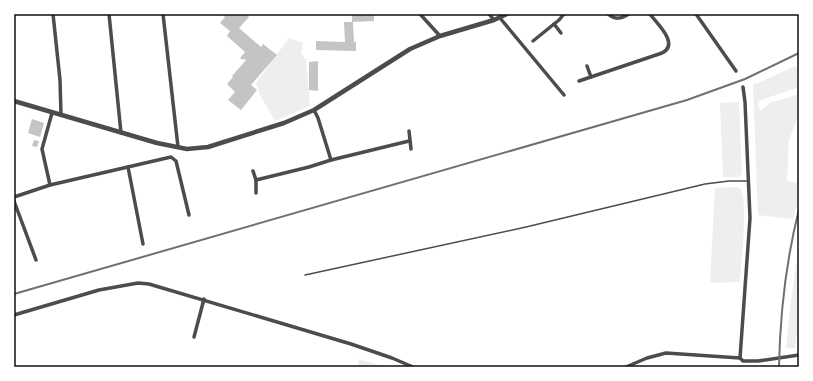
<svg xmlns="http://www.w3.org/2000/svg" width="813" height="381" viewBox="0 0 813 381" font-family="Karla,sans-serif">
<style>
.green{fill:#eee}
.building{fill:#c4c4c4}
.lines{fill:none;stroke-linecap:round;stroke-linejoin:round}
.service{stroke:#4c4c4c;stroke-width:1.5}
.minor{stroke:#4c4c4c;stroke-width:3.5}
.tertiary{stroke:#4c4c4c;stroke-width:4.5}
.rail{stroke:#707070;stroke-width:2}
.neatline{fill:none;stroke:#111;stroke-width:1.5}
</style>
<rect width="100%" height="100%" fill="#fff"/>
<g class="green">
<polygon points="289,38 303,43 301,53 306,60 310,106 275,121 260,95 256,83"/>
<polygon points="796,66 799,71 799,87 758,101 760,111 770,103 799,94 799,114 789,140 787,181 799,183 799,198 793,219 758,215 753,85"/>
<polygon points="739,102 742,174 738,177 723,177 720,103"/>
<path d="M736,187L741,189C748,206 741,261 740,282L710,283L715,188Z"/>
<polygon points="799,244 799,313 795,348 786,348 790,309"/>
<polygon points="359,359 379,365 379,367 358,367"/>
</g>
<g class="building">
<polygon points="221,14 247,14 249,17 239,28 261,47 263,44 277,55 251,85 257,90 241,110 228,100 235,92 227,84 233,77 232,76 246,60 244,59 243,60 240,58 245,52 227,36 230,31 220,23 225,17"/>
<polygon points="352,14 374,14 374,21 352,22 353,22 354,42 356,42 356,51 316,50 316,41 345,42 344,22 352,22"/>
<polygon points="318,61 318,91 309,90 309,62"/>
<polygon points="32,119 44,123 40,137 28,133"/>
<polygon points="34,140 39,141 37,147 32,146"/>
</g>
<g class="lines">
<polyline class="service" points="305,275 526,227 705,184 729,181 748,181"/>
<g class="minor">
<polyline points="53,14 60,80 61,115"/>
<polyline points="109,14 121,133"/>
<polyline points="163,14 178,147"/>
<polyline points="420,14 440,36"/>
<polyline points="489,14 494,20"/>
<path d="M608,14C615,20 621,19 629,14"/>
<polyline points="696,14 736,71"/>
<polyline points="500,18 564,95"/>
<polyline points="554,24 561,33"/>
<polyline points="533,41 559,20 564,14"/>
<polyline points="587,66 591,77"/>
<path d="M579,81L662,53C680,44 657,24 650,14"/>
<polyline points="314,110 318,118 331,160"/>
<polyline points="409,131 411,149"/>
<polyline points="128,167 143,244"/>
<polyline points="253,171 256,180 256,193"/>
<polyline points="256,180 309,167 331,160 409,141"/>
<polyline points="50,185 42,149 52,113"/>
<polyline points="14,197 50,185 171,157 176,161 189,215"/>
<polyline points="14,201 36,260"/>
<polyline points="14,315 99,290 138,283 149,284 351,344 392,358 413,367"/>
<polyline points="194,337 204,299"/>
<polyline points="740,358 750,218 745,102 743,87"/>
<polyline points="626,367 647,358 666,353 740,358 743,361 758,361 799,355"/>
</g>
<polyline class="tertiary" points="14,101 157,143 187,149 208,147 284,123 314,110 410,49 440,36 494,20 507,14"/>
<g class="rail">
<polyline points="14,294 687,100 745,79 799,53"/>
<path d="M779,367C780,314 786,261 799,209"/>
</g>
</g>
<rect width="813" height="381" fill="none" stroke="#ffffff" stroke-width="30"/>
<rect x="15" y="15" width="783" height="351" class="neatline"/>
</svg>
